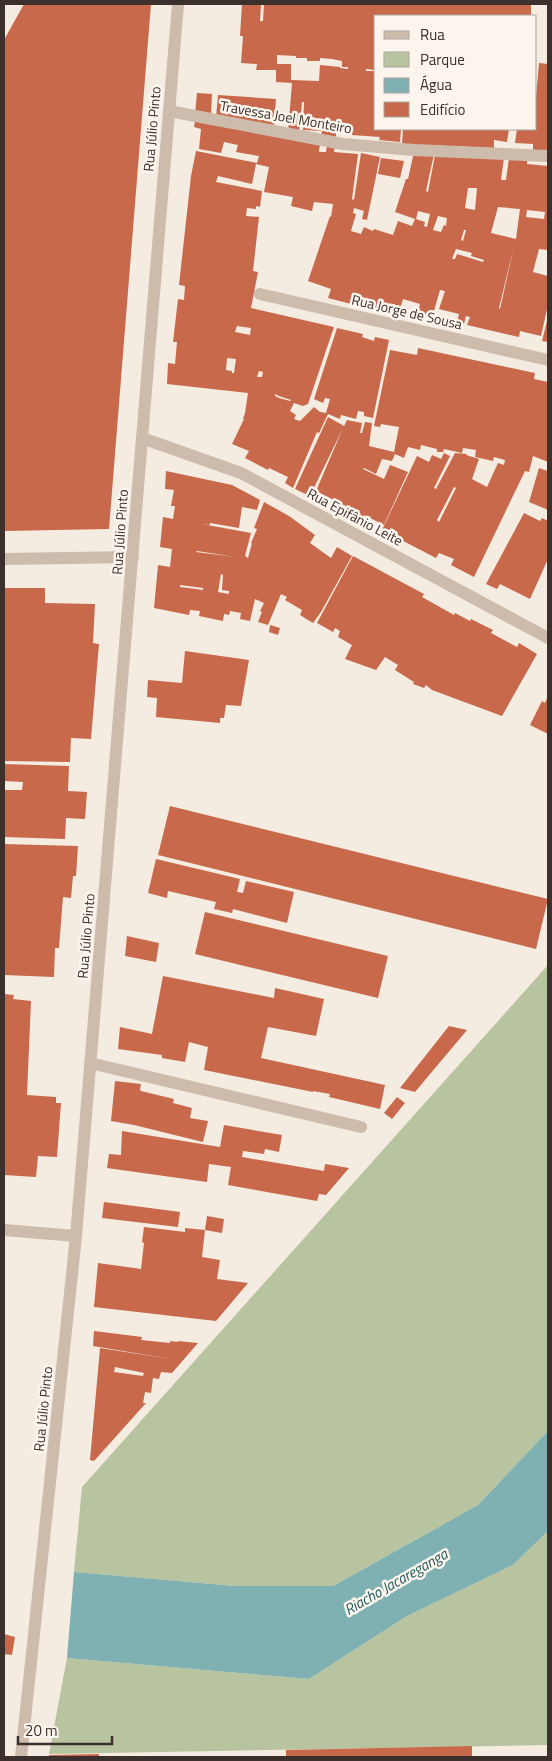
<svg xmlns="http://www.w3.org/2000/svg" width="552" height="1761" viewBox="0 0 552 1761" font-family="'Titillium Web',sans-serif">
<style>
.green{fill:#b8c4a0}
.water{fill:#7fb0b2}
.building{fill:#c8694b;fill-rule:evenodd}
.lines{fill:none;stroke-linecap:round;stroke-linejoin:round}
.service{stroke:#cdbbac;stroke-width:12}
.minor{stroke:#cdbbac;stroke-width:12}
.labels{text-anchor:middle;stroke-width:5;stroke-linejoin:round;paint-order:stroke}
.street-label{font-size:14px;fill:#3b302b;stroke:#fbf5ee}
.water-label{font-size:15px;font-style:italic;fill:#1f5a5e;stroke:#fbf5ee}
</style>
<rect width="100%" height="100%" fill="#f4ebe1"/>
<g class="green">
<polygon points="548,965 548,1431 478,1505 333,1586 235,1586 74,1572 82,1487"/>
<polygon points="548,1531 548,1745 49,1754 67,1658 309,1679 407,1616 513,1565"/>
</g>
<polygon class="water" points="548,1431 548,1531 513,1565 407,1616 309,1679 67,1658 74,1572 235,1586 333,1586 478,1505"/>
<g class="building">
<polygon points="24,4 151,4 109,529 4,531 4,40"/>
<path d="M242,4H261L260,21H263L264,4H531V16H376L375,70L366,69V71H376V129H401L400,142L379,140L380,137L352,135V133H336V137H321L322,131L303,130L304,102H302L299,133L288,132L292,83L276,82V70H256L257,64L241,63L243,36H240ZM277,55L296,56V58H307V61H320V58L332,59L342,61V67H348V69L340,68V67L320,65L319,81L291,80V64H277Z"/>
<polygon points="539,63 548,64 548,152 533,151 533,144 515,143 517,129 536,129 536,97"/>
<polygon points="197,93 212,94 211,116 195,114"/>
<polygon points="218,95 276,99 274,127 216,118"/>
<path d="M195,121L320,144L319,152H326L327,145L335,146L334,152L358,154L352,199L354,200L361,153L380,157L367,220L362,219L364,211L354,208L353,213L356,214L351,231L361,234L364,227L373,231L374,229L393,235L398,221L412,226L415,219L395,212L406,179H408L414,152L434,154L426,191L428,192L435,155L504,158L501,180H506L509,158L527,160V164L548,166V250L539,249L533,272L548,276V305L541,336L520,331L519,337L467,325L470,317L466,316L464,324L457,323L459,314L439,309L445,291L440,290L432,318L417,314L420,304L403,299L399,312L383,308L382,312L328,298L331,289L308,281L330,216L331,217L333,204L314,202L312,211L291,206L293,197L264,192L269,167L256,164L252,184L218,176L216,182L262,191L260,207L256,206V209L247,208L246,216L259,217L253,271L258,272L251,308L334,327L308,404L303,406L294,403L290,411L296,415L294,419L300,421L314,407L320,412L326,413L330,399L325,398L323,403L314,399L337,328L363,334L362,337L374,341L375,337L389,340L373,418L364,416V412L358,411L356,419L341,415L340,419L328,414L319,433L317,432L293,488L285,483L288,477L269,468L268,470L245,458L249,451L232,444L244,419H243L245,413L248,393L167,384L168,363L175,364L177,342H173L178,299L184,300L185,286L179,285L191,176L196,151L257,163L259,156L236,152L238,145L224,142L221,153L199,149L201,129L194,127ZM468,188H477L475,210L465,208ZM498,207L520,209L516,239L491,233ZM527,210L545,212L544,219L526,217ZM418,211L430,214L427,227L424,226L425,222L416,219ZM438,216L447,218L446,226L444,225L441,232L433,230ZM464,230H466L463,241L461,240ZM514,246L500,309L499,308ZM456,249L472,253L471,256L484,260L483,262L457,254L455,259H452ZM237,326L251,328L250,335L235,332ZM227,358L236,359L234,373H232V371L226,370ZM259,371L263,372L262,377H257ZM275,394L279,396L291,400L290,401L279,398L275,396Z"/>
<polygon points="403,129 509,129 507,142 494,140 494,148 402,144"/>
<polygon points="381,158 404,161 400,178 378,174"/>
<polygon points="548,317 548,342 542,341"/>
<path d="M418,348L535,373L534,379L548,382V462L533,456L529,472L525,471L474,577L451,565L454,559L439,553L436,558L382,530L417,456L429,462L432,455L441,459L444,453L450,456L434,488L436,489L455,453L467,454L466,455L479,459L472,479L487,487L498,463L504,465L505,460L494,457L493,461L475,457L476,450L463,448L462,453L444,449L443,452H437V449L421,445L420,450L408,447L404,458L395,454L392,461L382,459L376,474L364,468L363,469L384,479L390,465L408,472L384,525L364,515L361,520L343,511L346,506L316,491L343,428L310,496L295,489L328,417L344,426L347,420L362,423L360,433H362L365,422L372,423L369,446L394,452L399,427L381,424L380,427L374,426L390,350L417,355ZM454,487L456,488L439,522L437,520Z"/>
<polygon points="539,468 548,471 548,510 529,502"/>
<path d="M166,471L232,485L260,500L257,510L242,507L239,528L210,523V525L202,524L251,533L245,556L248,558L252,543H251L257,529L254,528L264,502L289,516L315,535L310,543L331,558L337,547L352,556L321,612L313,623L300,615L302,610L285,600L287,597L281,594L268,625L258,622L262,612L260,611L264,603L255,599L250,621L240,619L241,613L230,611L229,615L224,614L223,621L199,616L200,611L190,610L189,615L154,608L158,565L170,567L172,549L160,547L163,517L173,519L175,506H171L174,490L165,489ZM197,551L236,557L196,552ZM221,574L223,575L222,590L229,591V594L218,592ZM180,585L203,588V590L196,589L180,587Z"/>
<polygon points="524,513 540,521 542,518 548,521 548,559 530,599 500,584 497,589 486,584"/>
<polygon points="353,556 424,594 422,597 454,615 455,613 470,621 471,619 493,630 491,633 517,647 519,643 537,654 502,716 432,690 426,685 424,688 413,684 414,682 395,670 398,665 385,657 376,670 345,659 352,645 338,637 340,631 335,628 333,632 317,623"/>
<polygon points="4,588 45,588 45,603 95,604 93,643 99,644 91,739 71,738 70,762 4,761"/>
<polygon points="270,625 280,628 278,635 269,632"/>
<polygon points="185,651 249,660 241,706 226,705 224,718 220,718 220,723 156,717 157,698 147,697 148,680 182,683"/>
<polygon points="548,696 548,734 530,725 542,701 545,703"/>
<polygon points="4,764 69,766 68,791 87,792 85,819 66,818 65,839 4,837 4,790 22,790 23,782 4,781"/>
<polygon points="170,806 548,899 536,949 158,855"/>
<polygon points="4,844 78,846 76,876 73,876 71,898 63,897 59,948 55,948 54,977 4,975"/>
<polygon points="156,859 240,879 237,892 243,893 246,881 294,892 287,923 233,909 232,913 214,909 216,902 168,891 167,898 148,893"/>
<polygon points="205,912 388,956 378,998 195,954"/>
<polygon points="127,936 159,943 156,962 125,956"/>
<polygon points="163,976 274,998 275,988 324,999 316,1036 268,1027 261,1058 385,1085 380,1109 329,1097 330,1094 313,1091 313,1092 204,1070 208,1047 189,1042 185,1062 162,1058 162,1055 118,1049 120,1027 152,1034"/>
<polygon points="4,994 14,995 13,999 31,1001 27,1095 56,1097 56,1103 61,1103 57,1157 38,1156 36,1177 4,1175"/>
<polygon points="449,1026 467,1030 415,1092 400,1088"/>
<polygon points="115,1081 141,1084 140,1090 141,1091 174,1099 173,1103 192,1108 190,1118 208,1121 203,1142 134,1125 111,1121"/>
<polygon points="397,1097 405,1103 392,1119 384,1113"/>
<polygon points="224,1125 282,1135 279,1152 265,1149 264,1154 243,1151 242,1157 324,1171 325,1164 349,1168 326,1195 319,1194 317,1201 228,1185 231,1167 209,1164 207,1182 107,1168 109,1154 121,1155 122,1131 220,1147"/>
<polygon points="104,1202 180,1212 178,1227 102,1218"/>
<polygon points="207,1216 224,1219 222,1233 205,1230"/>
<polygon points="144,1227 185,1232 185,1228 205,1230 202,1257 220,1260 217,1279 248,1283 216,1321 94,1307 98,1263 141,1269 144,1243 142,1242"/>
<path d="M94,1331L142,1337L141,1340L170,1343V1341L178,1342V1341L198,1343L172,1373L161,1372L159,1379L153,1378L151,1393L145,1392L143,1403H146L94,1461L90,1460L100,1348L177,1360L93,1346ZM115,1367L144,1373L143,1376L114,1372Z"/>
<polygon points="4,1634 15,1637 12,1655 4,1654"/>
<polygon points="472,1746 472,1757 286,1757 286,1750"/>
<polygon points="99,1754 99,1757 49,1757 49,1755"/>
</g>
<g class="lines">
<g class="service">
<polyline points="169,111 343,144 414,150 548,156"/>
<polyline points="4,1230 76,1236"/>
</g>
<g class="minor">
<polyline points="260,294 548,360"/>
<polyline points="142,438 241,473 548,638"/>
<polyline points="4,559 133,557"/>
<polyline points="90,1063 361,1127"/>
<polyline points="21,1757 76,1236 178,4"/>
</g>
</g>
<g class="labels">
<g class="street-label">
<text transform="translate(286 117) rotate(10)" y="5">Travessa Joel Monteiro</text>
<text transform="translate(152 129) rotate(-85)" y="5">Rua Júlio Pinto</text>
<text transform="translate(407 312) rotate(13)" y="5">Rua Jorge de Sousa</text>
<text transform="translate(355 517) rotate(28)" y="5">Rua Epifânio Leite</text>
<text transform="translate(120 532) rotate(-86)" y="5">Rua Júlio Pinto</text>
<text transform="translate(86 936) rotate(-85)" y="5">Rua Júlio Pinto</text>
<text transform="translate(43 1409) rotate(-84)" y="5">Rua Júlio Pinto</text>
</g>
<g class="water-label">
<text transform="translate(396 1582) rotate(-30)" y="5">Riacho Jacareganga</text>
</g>
</g>
<rect width="552" height="1761" fill="none" stroke="#3b302b" stroke-width="10"/>
<rect x="374" y="15" width="162" height="115" fill="#fbf5ee" stroke="#aea6a0"/>
<rect x="384" y="31" width="25" height="8" fill="#cdbbac" stroke="#aea6a0"/>
<text x="420" y="40" font-size="15" fill="#3b302b">Rua</text>
<rect x="384" y="52" width="25" height="15" fill="#b8c4a0" stroke="#aea6a0"/>
<text x="420" y="65" font-size="15" fill="#3b302b">Parque</text>
<rect x="384" y="78" width="25" height="15" fill="#7fb0b2" stroke="#aea6a0"/>
<text x="420" y="90" font-size="15" fill="#3b302b">Água</text>
<rect x="384" y="102" width="25" height="15" fill="#c8694b" stroke="#aea6a0"/>
<text x="420" y="115" font-size="15" fill="#3b302b">Edifício</text>
<path d="M18 1736v8h94v-8" fill="none" stroke="#3b302b" stroke-width="2.5"/>
<text x="25" y="1736" font-size="15" fill="#3b302b" stroke="#fbf5ee" stroke-width="4" paint-order="stroke">20 m</text>
</svg>
